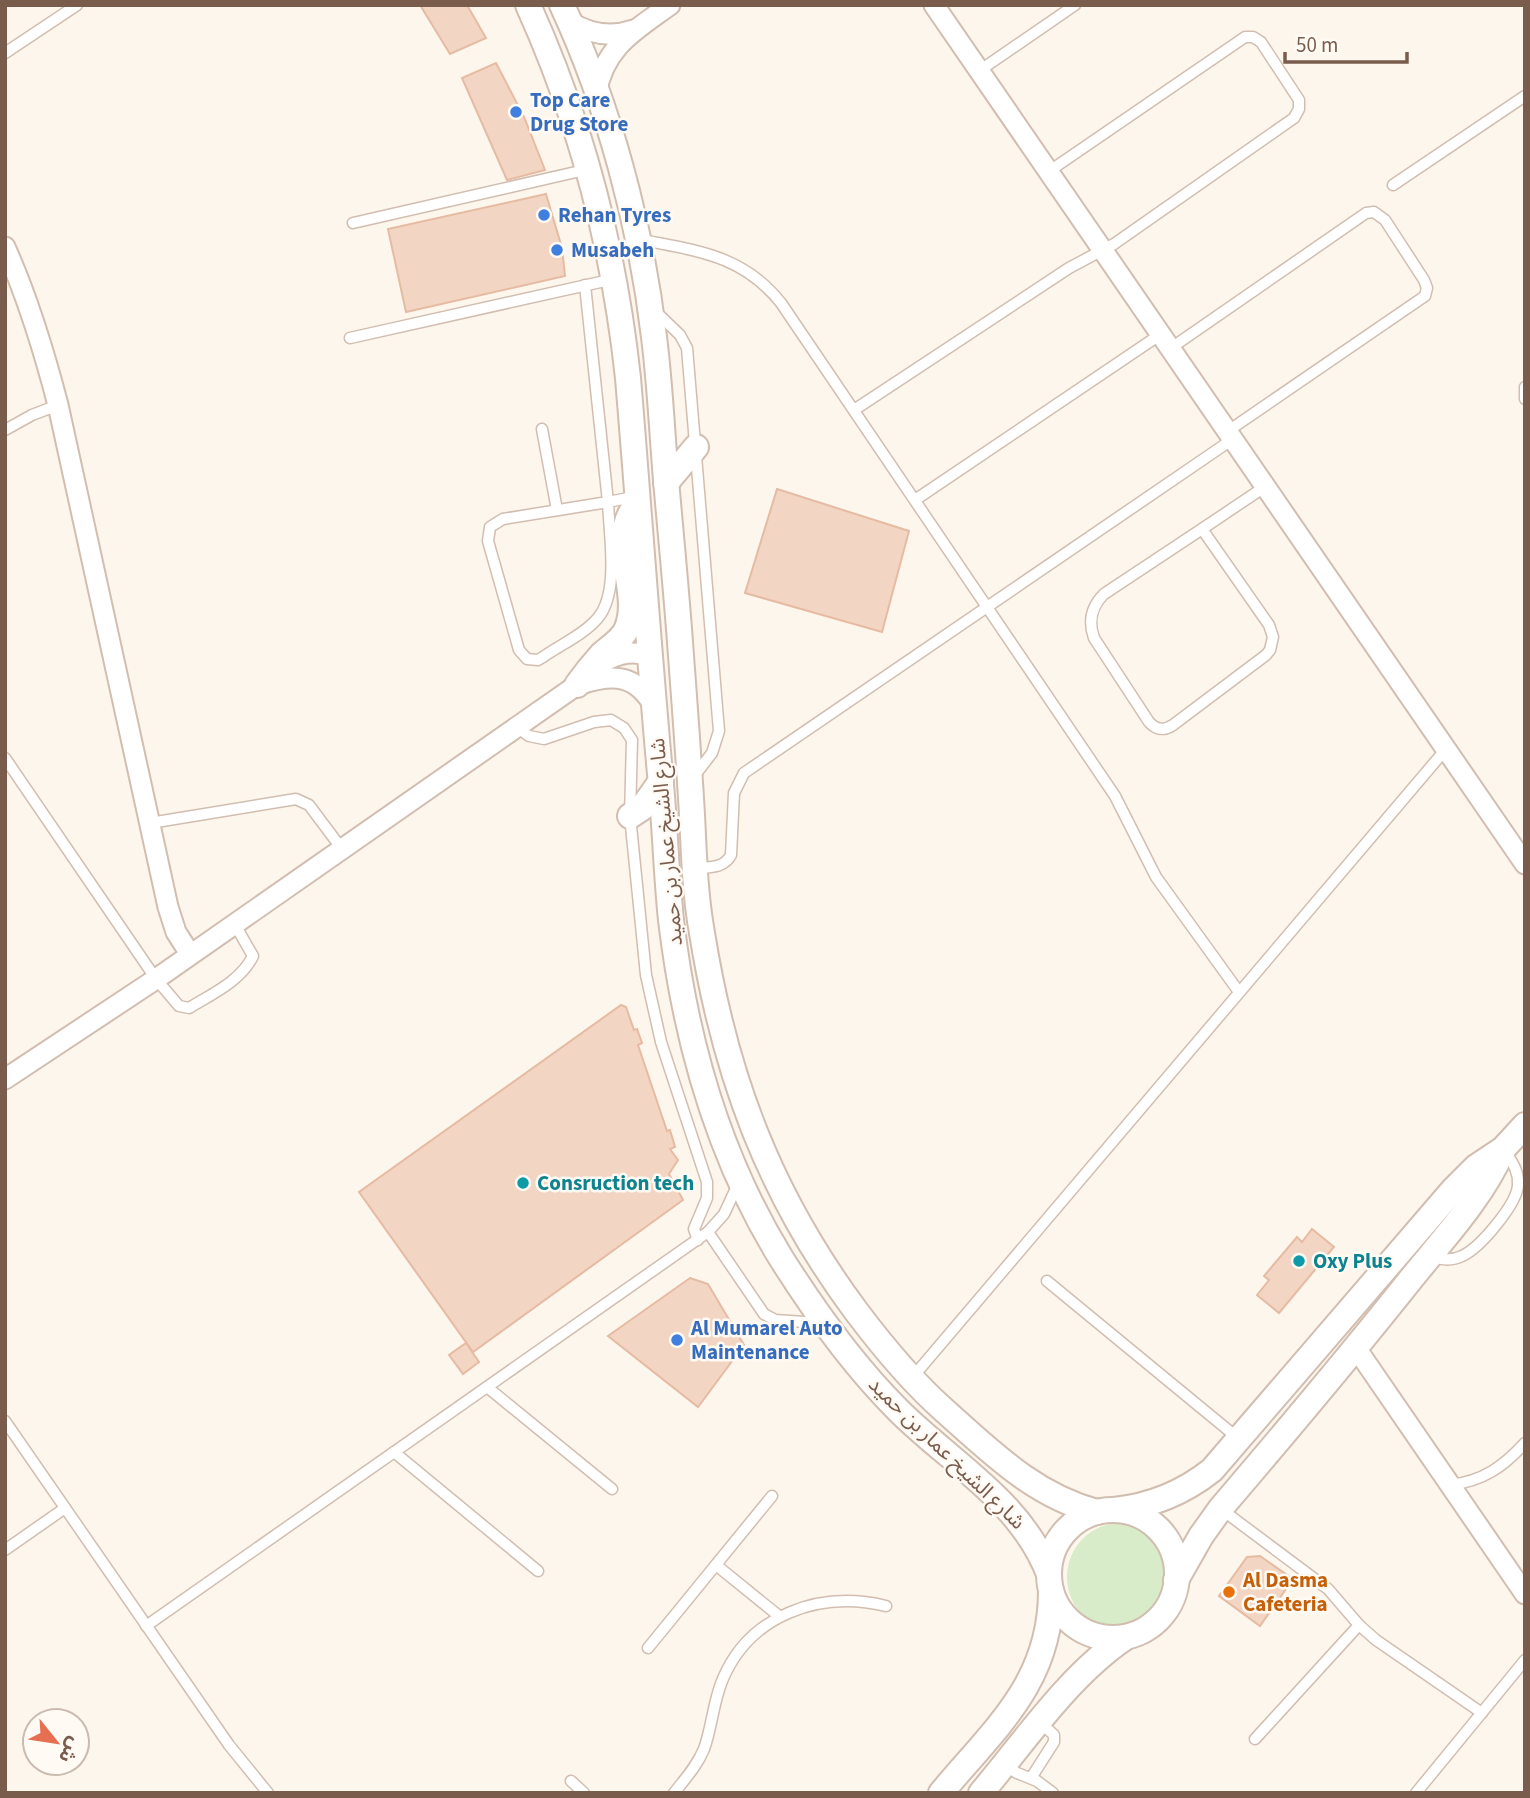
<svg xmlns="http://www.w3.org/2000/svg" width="1530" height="1798" viewBox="0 0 1530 1798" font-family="'Source Sans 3','Noto Sans Arabic',sans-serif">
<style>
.green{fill:#d8ecc9}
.building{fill:#f3d5c3;stroke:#e6bba3;stroke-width:2}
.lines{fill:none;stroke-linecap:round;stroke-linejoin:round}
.service-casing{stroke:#d1beb0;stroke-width:13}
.minor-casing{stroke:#d1beb0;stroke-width:23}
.tertiary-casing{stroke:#d1beb0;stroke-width:28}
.service{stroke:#fff;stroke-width:10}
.minor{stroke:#fff;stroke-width:19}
.tertiary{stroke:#fff;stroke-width:24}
.shop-dot{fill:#3f7fe0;stroke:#fffaf3;stroke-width:2.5}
.culture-dot{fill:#0f9aa8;stroke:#fffaf3;stroke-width:2.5}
.food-dot{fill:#e8710a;stroke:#fffaf3;stroke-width:2.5}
.labels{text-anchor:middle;stroke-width:5;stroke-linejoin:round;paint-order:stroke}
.shop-label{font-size:21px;font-weight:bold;fill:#366cbe;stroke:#fffaf3;text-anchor:start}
.street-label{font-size:21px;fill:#7a5c4d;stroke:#fffaf3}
.culture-label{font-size:21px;font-weight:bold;fill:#0d838f;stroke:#fffaf3;text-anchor:start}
.food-label{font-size:21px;font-weight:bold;fill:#c56008;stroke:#fffaf3;text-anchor:start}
</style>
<rect width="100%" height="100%" fill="#fdf6ec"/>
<circle class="green" cx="1121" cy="1577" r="54"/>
<g class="building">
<polygon points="420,5 467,5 486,38 450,54"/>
<polygon points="496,63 524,117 545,170 507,180 462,78"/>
<polygon points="546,194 562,248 565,276 406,312 388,229"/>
<polygon points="777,489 909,531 882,632 745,593"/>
<polygon points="621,1005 626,1007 634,1030 637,1029 642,1043 638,1045 667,1131 670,1130 675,1147 670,1149 678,1160 669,1174 683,1200 473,1352 359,1192"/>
<polygon points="1312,1229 1334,1247 1279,1313 1257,1295 1269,1280 1264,1276 1297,1237 1302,1242"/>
<polygon points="690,1278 708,1284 744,1345 698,1407 608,1336"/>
<polygon points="466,1343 479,1362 463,1374 449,1355"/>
<polygon points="1260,1556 1293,1579 1260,1626 1219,1596 1247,1557"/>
</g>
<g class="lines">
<g class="service-casing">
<g id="service">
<polyline points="5,53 77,5"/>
<polyline points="979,71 1075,5"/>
<polyline points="1393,185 1525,96"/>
<polyline points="353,223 589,169"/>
<path d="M638,239C696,251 742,254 781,303L1115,796L1156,877L1239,992"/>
<polyline points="585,285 608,502 638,496"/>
<polyline points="655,311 680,335 687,348 719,731 712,753 695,775"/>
<polyline points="350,338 614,279"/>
<polyline points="1171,348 1366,213 1374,212 1385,220 1424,280 1427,288 1425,296 1228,431"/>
<polyline points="1525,387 1525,399"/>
<polyline points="854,410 1069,268 1114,244 1294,118 1299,109 1299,100 1261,42 1253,37 1245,37 1048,172"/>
<polyline points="542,429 557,510"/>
<polyline points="5,430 32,415 58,405"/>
<polyline points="915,500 1161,334"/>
<path d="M608,502C609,534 620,594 597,619C583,635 560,645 543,657L538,660L527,659L519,650L488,541L490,527L503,519Z"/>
<path d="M1202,529L1269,625L1273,637L1270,650L1266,655L1173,725C1164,731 1156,730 1149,722L1094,638C1088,621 1091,607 1104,594Z"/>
<polyline points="1202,529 1266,486"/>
<polyline points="516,727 529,736 544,739 594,722 611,720 624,728 632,740 630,816 646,975 661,1042 707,1182 707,1198 694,1229 698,1240"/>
<path d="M5,758L156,979L179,1006L189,1008C212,994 241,981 253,956L234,923"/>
<polyline points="150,823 296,799 309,805 342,849"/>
<path d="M697,868C711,867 724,868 731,855L734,793L744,773L1233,439"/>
<polyline points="708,1232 764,1314 775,1320 820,1323"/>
<path d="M1430,1256C1441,1260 1452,1261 1462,1256C1480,1248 1517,1204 1518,1185C1519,1171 1512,1162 1505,1151"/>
<polyline points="1047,1281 1239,1439"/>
<polyline points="912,1378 1446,749"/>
<polyline points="487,1387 612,1489"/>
<polyline points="5,1421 229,1745 268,1793"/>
<polyline points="394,1452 538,1571"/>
<path d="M1450,1485C1483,1481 1503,1467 1525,1443"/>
<polyline points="1221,1509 1328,1589 1359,1625 1376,1640 1482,1713"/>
<polyline points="5,1550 65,1508"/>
<polyline points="716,1565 779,1616"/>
<polyline points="146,1626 708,1232 724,1214 738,1184"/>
<polyline points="648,1648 772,1496"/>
<polyline points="1255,1739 1359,1625"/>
<polyline points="1005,1765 1017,1773 1037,1781 1053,1793"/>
<polyline points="1031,1778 1054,1742 1054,1735 1040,1722"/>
<polyline points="571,1781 584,1793"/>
<path d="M674,1793C685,1779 697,1766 704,1749C712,1727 713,1703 722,1681C749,1615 819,1590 886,1606"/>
<polyline points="1416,1793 1525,1660"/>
</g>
</g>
<g class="minor-casing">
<g id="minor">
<polyline points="934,5 1525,864"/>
<path d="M570,22C590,34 611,38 633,30"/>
<path d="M596,94C604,47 634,31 670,5"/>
<path d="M5,247C28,298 44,351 58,405L168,907L176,932L190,954"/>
<path d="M581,684C614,673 636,675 654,706"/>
<path d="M5,1079L156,979L577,685C597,665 619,645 650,656"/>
<polyline points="1356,1348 1525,1594"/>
</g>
</g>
<g class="tertiary-casing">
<g id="tertiary">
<path d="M528,5C582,124 614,248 628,378C639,510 648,642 660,774C665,823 666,872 671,920C685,1038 718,1156 781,1258C815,1312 853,1365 898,1410C951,1463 1021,1501 1049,1574"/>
<path d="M562,5C609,106 641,226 654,337C660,384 662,432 666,480C671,538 677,597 681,656C685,709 689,762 692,815C694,855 695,894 702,933C725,1076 769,1194 856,1311C883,1347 911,1381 945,1411C992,1453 1035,1496 1097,1512"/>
<polyline points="666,483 696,447"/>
<path d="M577,685C584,675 592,665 601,655C610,647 623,639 627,628C642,591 607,541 636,505"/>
<polyline points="630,816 642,808 661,781"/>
<path d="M1114,1510C1151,1506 1182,1494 1212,1470L1453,1190L1476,1167L1503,1149L1525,1125"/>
<circle cx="1113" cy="1574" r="64"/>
<path d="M1176,1580L1201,1536L1221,1508C1285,1433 1349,1357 1411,1279C1444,1238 1481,1199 1503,1150"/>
<path d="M941,1793C996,1727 1051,1682 1051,1591"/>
<path d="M981,1793C1025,1741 1069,1675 1126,1637"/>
</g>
</g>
<use href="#service" class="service"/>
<use href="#minor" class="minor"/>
<use href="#tertiary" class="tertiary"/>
</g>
<g class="shop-dot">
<circle cx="516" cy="112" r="7"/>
<circle cx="544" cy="215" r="7"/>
<circle cx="557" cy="250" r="7"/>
<circle cx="677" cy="1340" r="7"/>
</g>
<g class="culture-dot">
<circle cx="523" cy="1183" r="7"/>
<circle cx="1299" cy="1261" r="7"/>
</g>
<circle class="food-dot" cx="1229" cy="1592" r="7"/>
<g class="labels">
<g class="shop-label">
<text x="530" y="107">Top Care<tspan x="530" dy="24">Drug Store</tspan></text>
<text x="558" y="222">Rehan Tyres</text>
<text x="571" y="257">Musabeh</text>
<text x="691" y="1335">Al Mumarel Auto<tspan x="691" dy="24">Maintenance</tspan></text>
</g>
<g class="street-label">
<text transform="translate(666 842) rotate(-95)" y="7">شارع الشيخ عمار بن حميد</text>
<text transform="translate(947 1453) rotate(44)" y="7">شارع الشيخ عمار بن حميد</text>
</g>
<g class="culture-label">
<text x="537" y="1190">Consruction tech</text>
<text x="1313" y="1268">Oxy Plus</text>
</g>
<g class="food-label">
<text x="1243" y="1587">Al Dasma<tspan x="1243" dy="24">Cafeteria</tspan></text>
</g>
</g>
<rect width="1530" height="1798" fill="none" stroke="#7a5c4d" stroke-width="14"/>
<g transform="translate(56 1742) rotate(120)"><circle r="33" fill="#fffaf3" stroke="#cabbb1" stroke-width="2"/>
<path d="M0-5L12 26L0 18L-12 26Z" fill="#e76f51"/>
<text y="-10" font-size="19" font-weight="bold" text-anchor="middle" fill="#7a5c4d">ش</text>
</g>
<path d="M1285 52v10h122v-10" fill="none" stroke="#7a5c4d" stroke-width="3.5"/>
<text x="1296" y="52" font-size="21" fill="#7a5c4d" stroke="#fffaf3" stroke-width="5" paint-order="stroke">50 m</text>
</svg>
